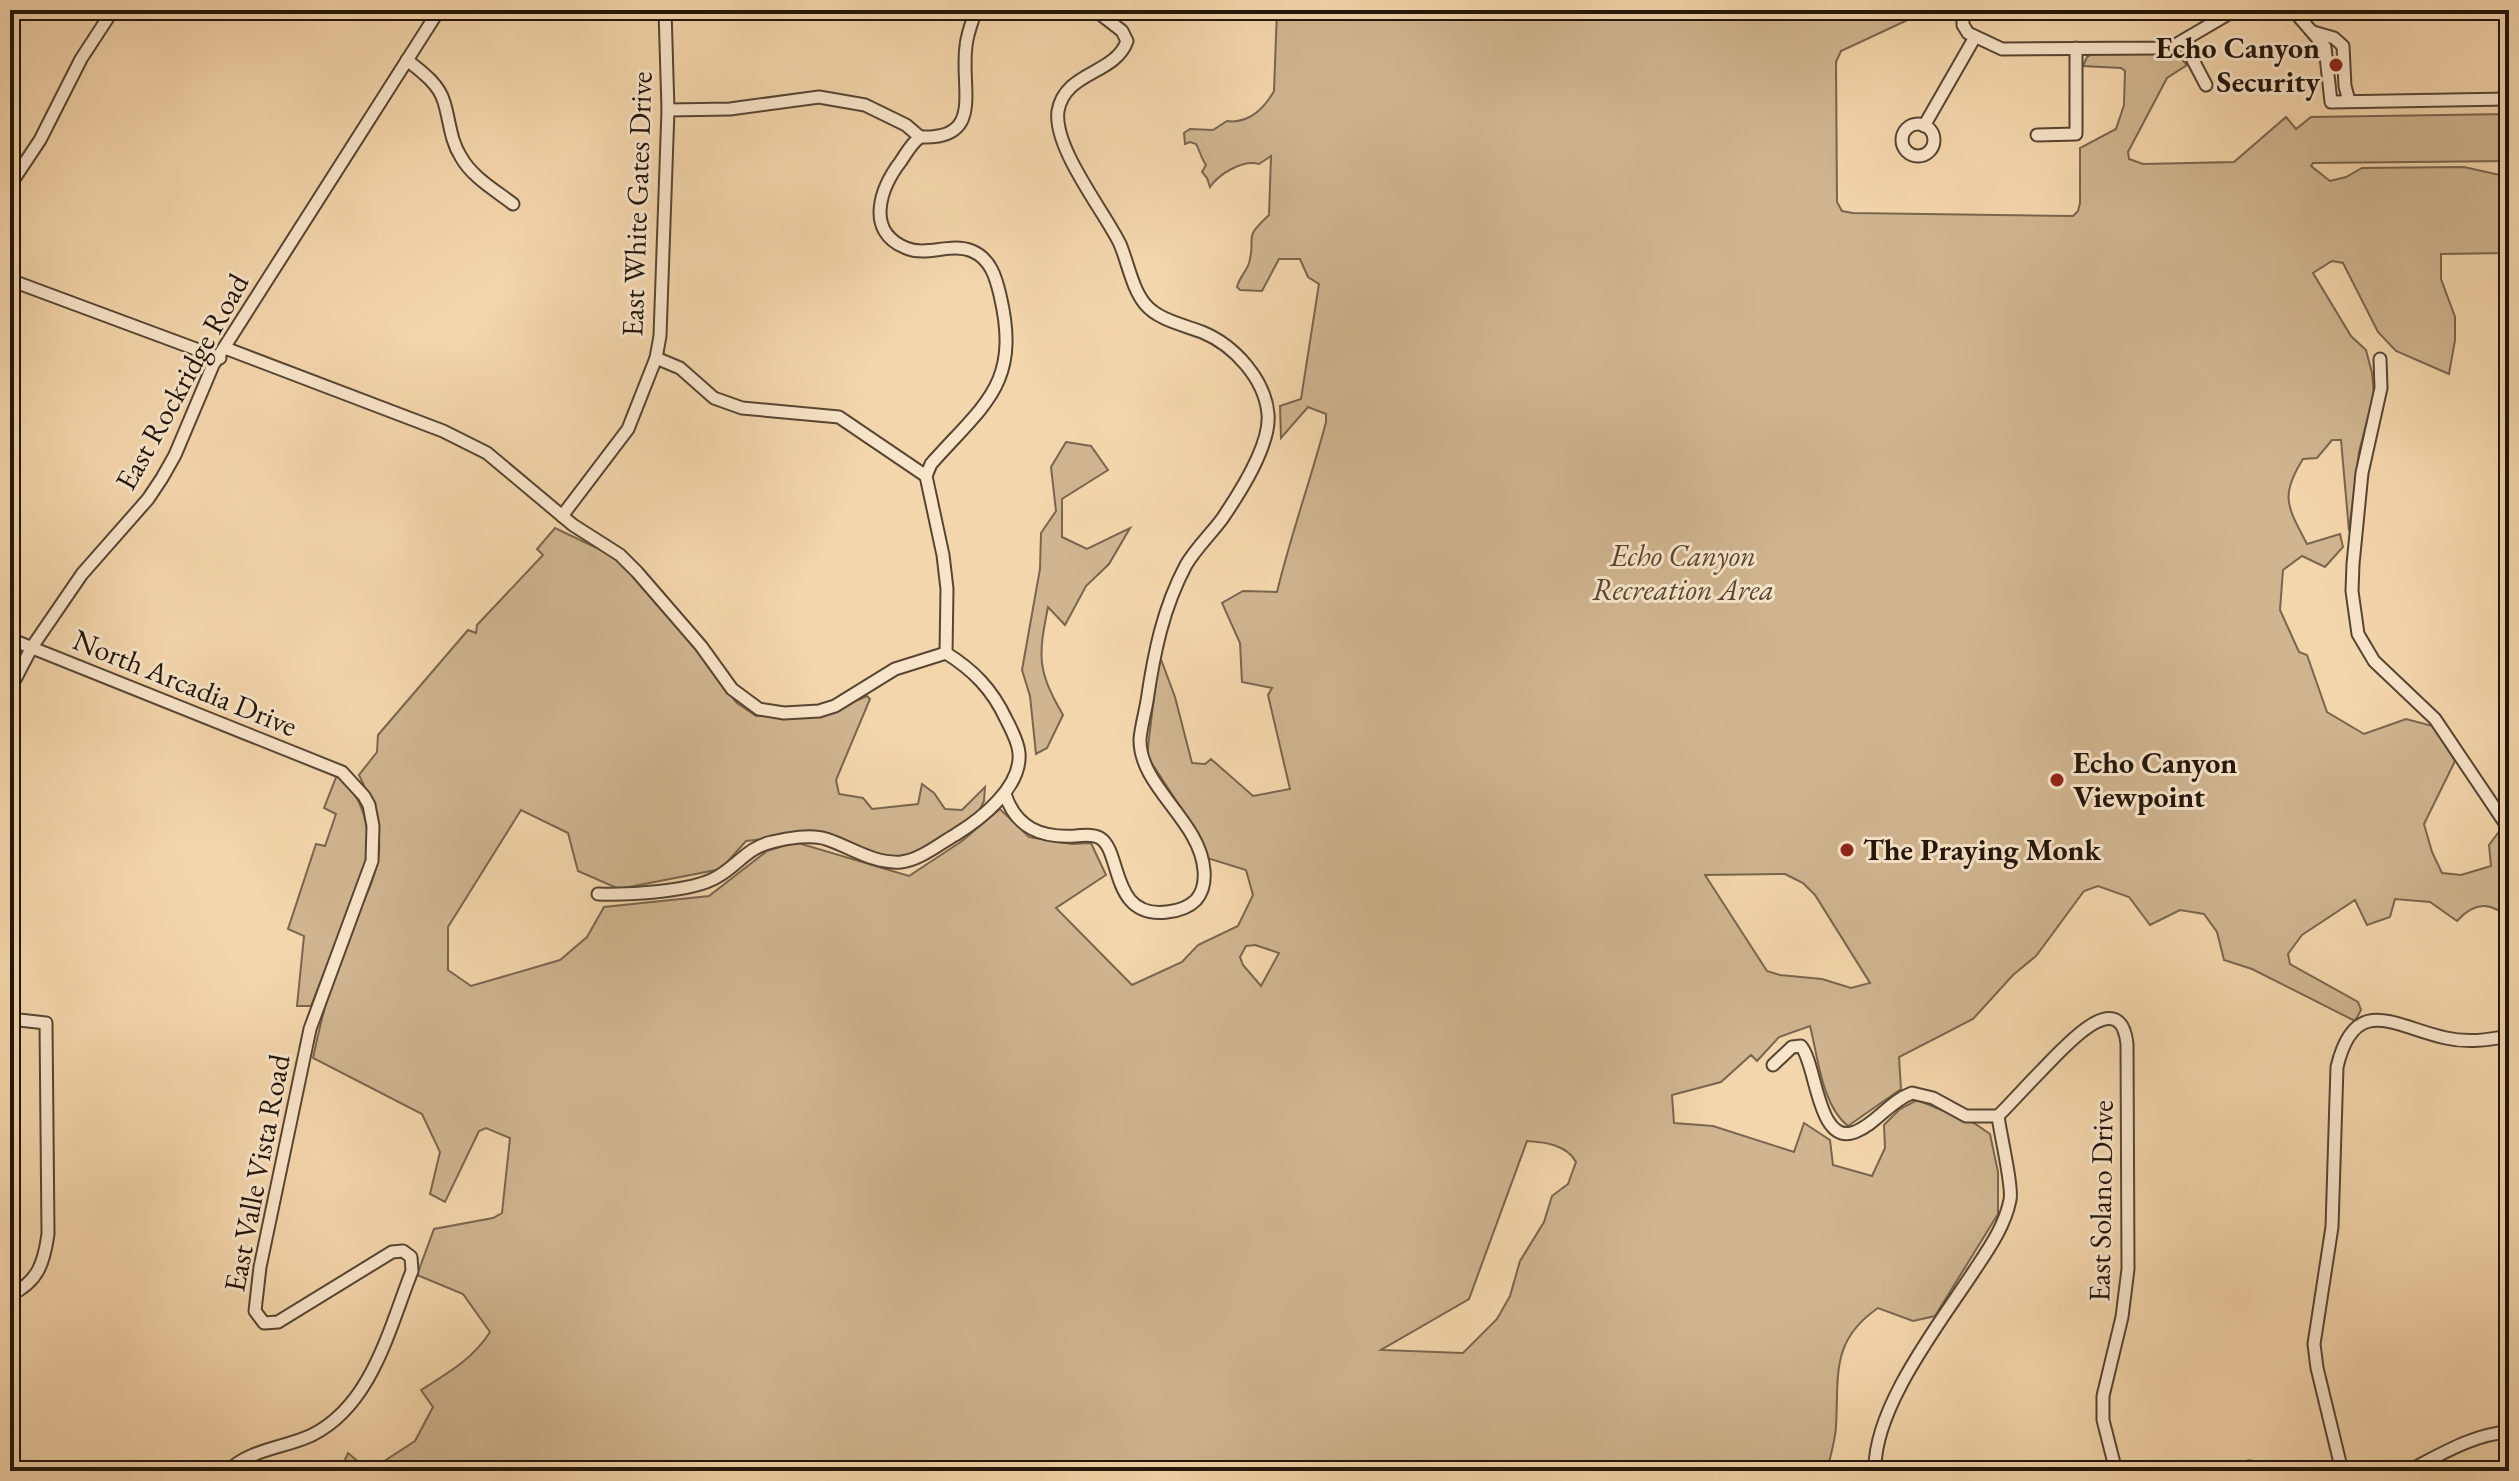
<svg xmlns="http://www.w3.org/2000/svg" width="2519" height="1481" viewBox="0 0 2519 1481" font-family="'EB Garamond',serif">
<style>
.green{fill:#d0b590;stroke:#7a654d;stroke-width:2;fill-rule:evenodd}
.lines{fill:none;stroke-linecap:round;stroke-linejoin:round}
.street-casing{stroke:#574532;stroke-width:15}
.street{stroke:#f8e4c9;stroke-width:11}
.poi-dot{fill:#8f2418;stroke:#f8e4c9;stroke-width:3}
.labels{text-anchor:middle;stroke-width:6;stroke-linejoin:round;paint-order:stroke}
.poi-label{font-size:30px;font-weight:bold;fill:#23150a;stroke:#f8e4c9;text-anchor:start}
.street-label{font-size:30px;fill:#23150a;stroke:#f8e4c9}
.park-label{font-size:30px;font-style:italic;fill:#574532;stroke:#f8e4c9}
</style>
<rect width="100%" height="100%" fill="#f4d6ac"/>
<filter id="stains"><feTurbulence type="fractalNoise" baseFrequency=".0025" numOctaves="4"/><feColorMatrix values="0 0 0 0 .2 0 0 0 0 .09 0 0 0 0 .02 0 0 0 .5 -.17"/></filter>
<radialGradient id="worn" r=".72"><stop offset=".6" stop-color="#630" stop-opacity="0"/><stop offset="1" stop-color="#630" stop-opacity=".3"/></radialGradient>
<g class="green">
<path d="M1277,10H1951L1914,17L1841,51L1836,62L1837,202L1842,211L1853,213L2073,216L2078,211L2080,203V148L2116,129L2124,105L2125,71L2121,68L2083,66L2087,57L2094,53L2177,54L2187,65L2167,78L2128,152L2129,159L2143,164L2234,162L2286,117L2296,129L2311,117L2509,114V161L2313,163L2311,166L2330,181L2346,177L2362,168L2464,167L2509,177V253L2441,254V279L2455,317V340L2449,374L2396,351L2378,332L2343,263L2332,261L2313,273L2351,336L2366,350L2372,373L2374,395L2359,452L2349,531L2341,440H2332L2317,458L2303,459C2279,497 2288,507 2307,544L2340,534L2343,547L2325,567L2302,556L2283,570L2280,610L2299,652L2307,655L2327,712L2364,734L2406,719L2433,726L2455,761L2424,824L2432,852L2442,873L2461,875L2491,866L2489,845L2501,829L2509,837V921C2493,900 2474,902 2457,921L2430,902L2395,899L2390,917L2367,925L2355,900L2302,935L2288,954L2290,964L2358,1002L2361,1010L2355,1021L2252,969L2224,960L2217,932L2204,914L2180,910L2150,925L2129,897L2098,886L2084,891L2036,956L2013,975L1973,1019L1899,1057L1901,1089L1848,1126C1822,1106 1818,1057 1810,1026L1779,1037L1757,1061L1751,1055L1721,1082L1672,1095L1674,1123L1713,1126L1794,1152L1804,1123L1830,1140L1833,1165L1872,1176L1885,1148L1884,1125L1900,1109L1917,1100L1974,1123L1990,1134L1998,1172V1214L1935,1316L1913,1321L1878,1308C1830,1341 1839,1376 1836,1427C1835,1442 1830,1457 1827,1471H340L348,1453L360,1463L375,1467L415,1441L433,1407L421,1390C448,1373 473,1359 490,1332L463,1294L417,1275L434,1229L493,1218L502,1213L510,1138L486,1128L479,1131L445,1202L430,1194L440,1152L422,1114L313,1058C321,1019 331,982 344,945C355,915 376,884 379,852C381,824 371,800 359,775L377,752L378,735L468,630L476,633L477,625L543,555L537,549L555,528L618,558L704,655L719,682L737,703L756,716L826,714L867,696L870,699L836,780L839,794L863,798L872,809L918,804L922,784L934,793L945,809L962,810L985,787L984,801L976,817L908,857L877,856L824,832L746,841L721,869L619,889L578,871L568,833L521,810L448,927V970L471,986L560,960L587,937L604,907L709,896L767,851L795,842L909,876L962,841L1000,809L1029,837L1072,844L1091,843L1106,875L1056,908L1132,985L1182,962L1198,945L1238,926L1253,895L1246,870L1207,858L1181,808L1147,756L1159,654L1175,697L1192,763L1205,764L1211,759L1253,796L1290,789L1268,695L1272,688L1242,682L1240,643L1222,603L1243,591L1277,592C1291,534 1311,479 1326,422V414L1308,407L1281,438L1280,406L1301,399L1319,284L1308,277L1300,259H1279L1262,291L1240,290L1237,287C1239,278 1246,272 1249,263C1257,234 1241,241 1269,215L1271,156L1259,164C1243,159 1219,174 1210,187L1207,178L1202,172L1206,165C1201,158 1200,151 1196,144L1190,142L1185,144L1184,133L1190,129L1213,130L1227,121C1248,124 1264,109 1274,91ZM1785,874L1803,883L1815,895L1870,983L1851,988L1822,979L1780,975L1767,971L1705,875ZM1255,945L1279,953L1261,986L1243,965L1240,957L1246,946ZM1527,1141C1545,1142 1567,1145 1576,1162L1568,1184L1552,1196L1544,1222L1520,1261L1510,1296L1497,1319L1463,1353L1381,1350L1469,1299Z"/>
<path d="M1066,442L1091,446L1108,470L1062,499V537L1087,549L1130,528L1109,564L1086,586L1065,625L1048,607C1038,657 1037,670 1063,715L1047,748L1036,754L1030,696L1022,670L1040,569L1041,533L1056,511L1051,467Z"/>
<path d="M337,775C364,797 370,826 368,861L311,1006H297L304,936L288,929L316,844L325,846L336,814L324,808Z"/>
</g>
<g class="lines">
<g class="street-casing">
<g id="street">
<polyline points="1963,10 1963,25 1968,33 2002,49 2161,48 2177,44 2235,10"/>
<polyline points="2293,10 2325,47 2331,102 2509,99"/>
<polyline points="2313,32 2334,38 2343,46 2345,86 2349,101"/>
<polyline points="2183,41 2206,85"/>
<path d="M407,60C421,71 439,84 444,102C450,121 450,140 461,157C472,177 495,190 513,204"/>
<polyline points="668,110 730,109 819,97 865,105 906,125 920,137"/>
<circle cx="1918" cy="140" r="16"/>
<polyline points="1924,126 1975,37"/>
<polyline points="2037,135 2076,134 2076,48"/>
<path d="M920,137C911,144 907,152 901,161C881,187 864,231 906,248C927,257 951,242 972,251C991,259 996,278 1000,295C1021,384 985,403 931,464L926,476L943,555L947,589L946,653"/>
<path d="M920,137C985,140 960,89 966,46C967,34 972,22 976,10"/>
<polyline points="10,185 40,140 81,59 113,10"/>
<polyline points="10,280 220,358"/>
<path d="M225,348L443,431L487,453L573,525L620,555L637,572L701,646L732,689L759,709L784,713L819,711L835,706L895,669L946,653C973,670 992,689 1006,719C1011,729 1018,741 1019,753C1022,787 981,819 955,835C939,844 920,860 901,862C873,864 851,847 826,839C812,834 787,838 772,842C748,847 737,866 717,877C692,892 627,895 598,894"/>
<polyline points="656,358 680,368 714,398 742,408 839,417 926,476"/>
<polyline points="2380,359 2381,388 2362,473 2353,564 2352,591 2358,634 2374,661 2435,719 2509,829"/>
<polyline points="562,516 628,429 656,358 660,336 668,110 665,10"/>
<path d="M10,639L342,772L364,796L369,805L373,826L372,861L310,1029L260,1267L255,1311L264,1323L278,1322L392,1252L403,1251L411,1257L412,1271C389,1329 372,1405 312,1435C285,1448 250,1449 228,1471"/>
<polyline points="10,689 32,647 82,574 148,499 162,478 175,455 213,365 439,10"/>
<path d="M1005,794C1016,828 1041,838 1075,836C1083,835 1093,834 1100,838C1122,851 1110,919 1167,912C1177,911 1189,907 1196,900C1203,892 1205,881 1204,870C1200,820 1139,787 1140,739C1141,727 1145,713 1147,701C1154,653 1163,608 1186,565C1196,548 1210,535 1222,519C1239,494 1271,445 1268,414C1265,379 1234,345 1202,332C1184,325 1158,320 1145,304C1132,288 1128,263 1120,244C1104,211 1053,148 1058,111C1065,71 1115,75 1127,41L1122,31L1095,10"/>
<path d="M10,1019L46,1023L48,1234C44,1263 38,1282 10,1295"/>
<path d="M1773,1065L1792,1047L1801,1046C1817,1065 1817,1146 1855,1132C1876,1124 1890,1101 1912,1093L1933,1098L1966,1116H1998C2000,1133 2013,1187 2010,1200C2005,1226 1988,1250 1974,1271C1940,1323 1873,1408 1875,1471"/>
<path d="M1998,1116C2013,1101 2027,1085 2042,1070C2060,1052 2120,981 2127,1044L2128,1269L2122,1317L2103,1396V1420L2116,1471"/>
<polyline points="2236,1471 2249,1467 2279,1471"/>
<path d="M2342,1471L2317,1368L2314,1344L2332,1227L2337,1067C2355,992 2395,1027 2446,1038C2467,1043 2488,1040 2509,1036"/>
<path d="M2408,1471C2440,1455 2473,1434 2509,1432"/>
</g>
</g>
<use href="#street" class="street"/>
</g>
<g class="poi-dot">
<circle cx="2336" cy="65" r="8"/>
<circle cx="2057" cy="780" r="8"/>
<circle cx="1847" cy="850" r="8"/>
</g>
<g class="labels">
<g class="poi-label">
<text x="2320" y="58" text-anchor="end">Echo Canyon<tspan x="2320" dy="34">Security</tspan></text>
<text x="2073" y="773">Echo Canyon<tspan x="2073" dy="34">Viewpoint</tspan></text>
<text x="1863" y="860">The Praying Monk</text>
</g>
<g class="street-label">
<text transform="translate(637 204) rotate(-88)" y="10">East White Gates Drive</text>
<text transform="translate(182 382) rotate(-61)" y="10">East Rockridge Road</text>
<text transform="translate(185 683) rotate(22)" y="10">North Arcadia Drive</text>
<text transform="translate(257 1173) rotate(-79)" y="10">East Valle Vista Road</text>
<text transform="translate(2101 1201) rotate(-89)" y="10">East Solano Drive</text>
</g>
<g class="park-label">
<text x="1683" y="566">Echo Canyon<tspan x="1683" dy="34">Recreation Area</tspan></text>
</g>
</g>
<rect width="2519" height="1481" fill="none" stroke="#f4d6ac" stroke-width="40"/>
<rect x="12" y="12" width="2495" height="1457" fill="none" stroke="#23150a" stroke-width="4"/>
<rect x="20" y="20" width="2479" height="1441" fill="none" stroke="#23150a" stroke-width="2"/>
<rect width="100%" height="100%" filter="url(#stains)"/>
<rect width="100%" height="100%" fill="url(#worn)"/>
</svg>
